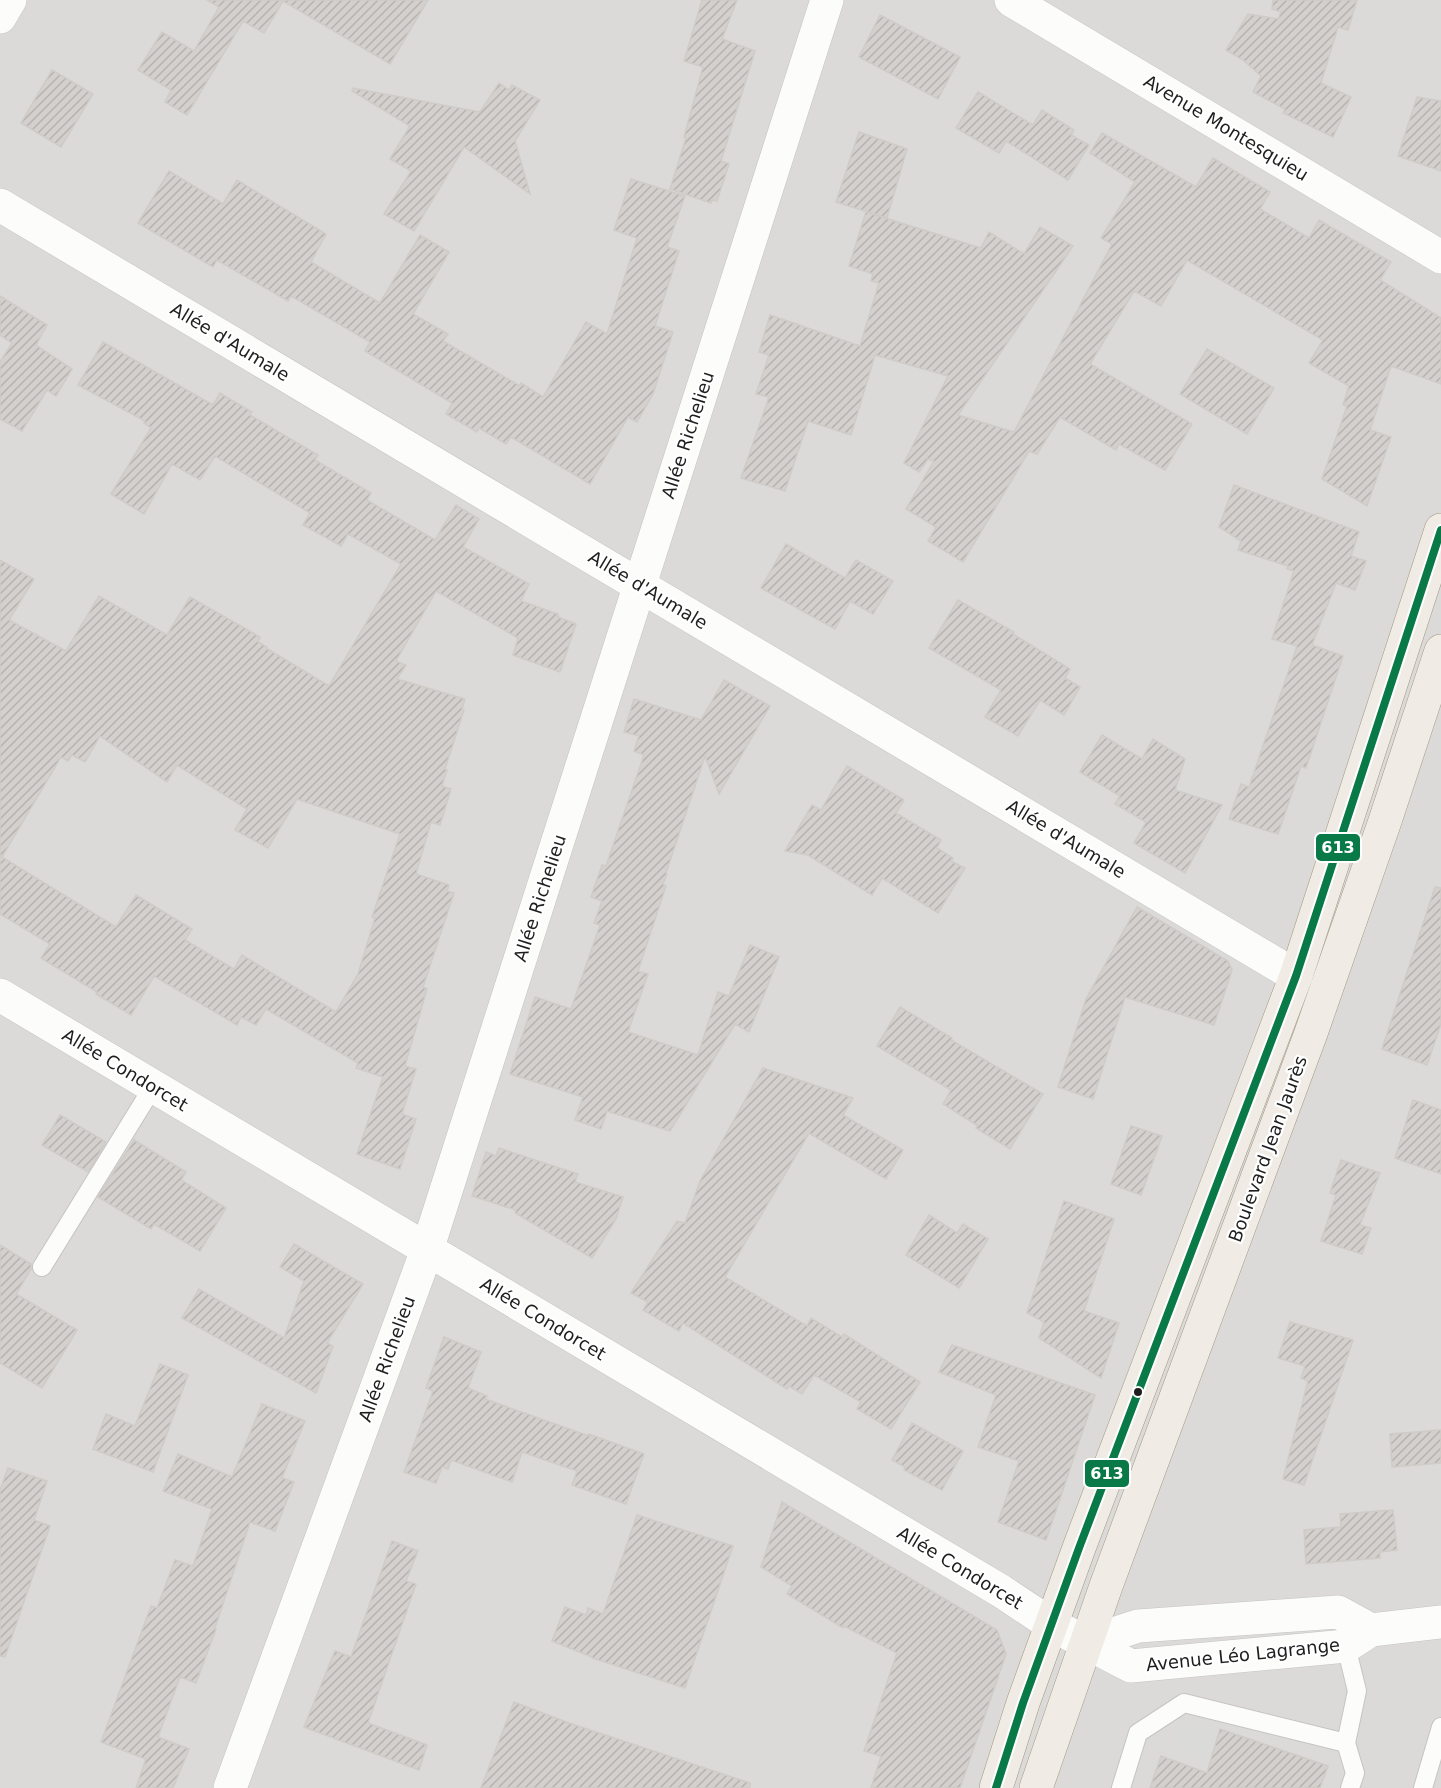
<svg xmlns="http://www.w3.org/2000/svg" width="1441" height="1788" viewBox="0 0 1441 1788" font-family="'DejaVu Sans',sans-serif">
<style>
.residential{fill:#dbdad8}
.religious{fill:#dadad8}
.building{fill:url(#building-hatch);stroke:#cfccc8;stroke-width:1.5;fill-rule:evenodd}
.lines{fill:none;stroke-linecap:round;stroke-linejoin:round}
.lane-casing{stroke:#c5c4c3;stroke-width:20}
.street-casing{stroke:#c5c4c3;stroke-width:34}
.primary-casing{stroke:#a29883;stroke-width:34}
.lane{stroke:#fcfcfb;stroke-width:18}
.street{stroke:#fcfcfb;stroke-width:33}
.primary{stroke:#f0ece5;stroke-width:33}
.bus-1-casing{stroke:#fff;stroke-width:12}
.bus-1{stroke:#097a47;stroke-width:8}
.bus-dot{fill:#1e1e1e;stroke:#fff;stroke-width:2}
.labels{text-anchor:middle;stroke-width:4.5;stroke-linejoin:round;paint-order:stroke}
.street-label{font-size:18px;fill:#1e1e1e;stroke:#fff}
.line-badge{stroke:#fff;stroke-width:2}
.badge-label{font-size:16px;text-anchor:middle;font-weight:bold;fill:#fff}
</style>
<defs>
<pattern id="building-hatch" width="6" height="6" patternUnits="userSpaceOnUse" patternTransform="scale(1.5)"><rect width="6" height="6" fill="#d3d0ce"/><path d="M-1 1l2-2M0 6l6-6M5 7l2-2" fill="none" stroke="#b5b2b0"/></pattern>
</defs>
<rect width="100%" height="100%" fill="#eceae7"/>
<rect class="residential" x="0" y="0" width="1441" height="1788"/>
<polygon class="religious" points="1182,1720 1219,1733 1210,1757 1173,1744"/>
<g class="building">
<polygon points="207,0 428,0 390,64 283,1 264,33 243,21 187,115 165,102 171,90 138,70 162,32 194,51 219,7"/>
<polygon points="702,0 737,0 722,39 755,51 721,161 729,164 717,201 712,200 711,203 670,189 686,138 684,137 703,67 684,61"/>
<polygon points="1273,0 1357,0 1348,30 1338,27 1321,83 1351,97 1333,137 1283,113 1285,109 1253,92 1261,76 1243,60 1226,50 1248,14 1278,19 1281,12 1272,9"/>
<polygon points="880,15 960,57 938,99 859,57"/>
<polygon points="52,70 93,94 61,147 21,123"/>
<polygon points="499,83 509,90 512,85 540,100 515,141 530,194 464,147 414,231 384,214 411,171 390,159 410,126 352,91 353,88 480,112"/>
<polygon points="978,92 1033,125 1042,110 1074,130 1071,135 1089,145 1068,180 1006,141 999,153 956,128"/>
<polygon points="1417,97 1441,101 1441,171 1398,156"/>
<polygon points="859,132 907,149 887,218 836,202"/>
<polygon points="1102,133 1196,187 1213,158 1270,192 1260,209 1309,238 1319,220 1391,262 1380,280 1441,318 1441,384 1391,366 1370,430 1391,437 1367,506 1322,479 1347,406 1343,405 1349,386 1309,363 1323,340 1187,260 1161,306 1134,291 1090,364 1192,424 1165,470 1119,444 1116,450 1060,417 1037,454 1029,451 963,562 928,541 936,527 906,509 934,461 928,459 919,472 904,463 948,376 875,355 851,435 808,421 785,491 741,478 769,397 756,394 769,355 759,352 770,315 860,346 879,283 871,281 873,274 849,266 866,212 981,248 989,232 1024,254 1040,227 1073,246 958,415 1014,432 1112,244 1101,238 1135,182 1090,153"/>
<polygon points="169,171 223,204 237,180 326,234 311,262 380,303 420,235 449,252 413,314 448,334 443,341 520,386 521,383 543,397 586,322 607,334 637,238 614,230 631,179 685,196 667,247 679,251 655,326 673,332 653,394 637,422 628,417 590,484 511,437 506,444 479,428 477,432 446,414 452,403 365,351 370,342 291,296 288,301 217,260 213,267 138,223"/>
<polygon points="0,296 47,325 36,345 72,369 56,396 47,390 22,431 0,419 0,362 12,343 0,335"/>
<path d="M103,342L213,405L220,393L252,412L250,415L318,455L315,460L371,493L367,500L435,540L456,505L479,519L463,547L529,584L521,601L558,614V617L576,624L560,672L513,655L518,638L436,591L396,661L406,665L397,679L465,699L462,709L464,710L445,769L447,770L442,786L451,789L440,825L431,822L416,874L449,885L447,891L454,893L423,987L427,989L405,1066L416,1069L402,1114L416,1119L400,1169L357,1154L383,1077L356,1068L358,1063L266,1009L256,1025L241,1017L237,1025L154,976L131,1015L96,994L97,992L41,958L50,944L0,914V560L34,579L9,620L66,651L99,596L167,635L190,597L260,637L258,642L267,647L266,648L329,686L401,564L348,534L341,546L303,525L310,513L215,456L200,480L172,464L144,514L111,494L151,428L144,423L145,421L78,385ZM100,736L167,782L177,765L247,809L235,830L268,848L297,799L400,834L372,917L375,918L358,974L336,1012L242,955L234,969L185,940L192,929L136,895L116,927L2,857L61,757L68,761L72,755L85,762Z"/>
<polygon points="1207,349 1274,388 1247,434 1180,394"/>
<polygon points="1234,485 1359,532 1351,556 1366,561 1355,590 1336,583 1312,645 1343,656 1306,768 1301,766 1278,834 1229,819 1241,784 1249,787 1297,646 1272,639 1294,571 1287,569 1288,566 1238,550 1241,541 1219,527"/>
<polygon points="786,544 845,578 856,560 893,581 873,614 850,601 835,629 761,588"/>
<polygon points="958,600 1014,632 1013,634 1070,669 1065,678 1080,687 1064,715 1040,700 1018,736 985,717 1001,690 929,648"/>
<polygon points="724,680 770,706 719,794 705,756 666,873 667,874 663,884 666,886 638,971 648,974 628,1032 698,1055 718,992 729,996 750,945 779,957 749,1032 735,1024 670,1131 607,1111 601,1129 575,1120 583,1097 510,1074 535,997 571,1009 600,925 594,923 602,901 591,897 602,865 606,866 644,755 634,751 639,736 624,732 634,699 701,720"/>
<polygon points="1102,735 1142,759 1153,739 1185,759 1175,790 1222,805 1185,873 1134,843 1146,822 1115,804 1120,796 1080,772"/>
<polygon points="847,766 904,800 896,813 941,840 937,848 953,858 951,861 965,868 938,913 882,878 872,895 808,855 785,851 812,805 821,810"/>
<polygon points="1435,887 1441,888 1441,1024 1427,1065 1382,1049"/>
<polygon points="1137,907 1228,961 1232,970 1214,1025 1125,997 1093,1099 1058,1087 1086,999"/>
<polygon points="900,1007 952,1038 951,1040 1043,1094 1010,1149 976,1128 978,1126 943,1104 951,1090 877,1046"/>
<polygon points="763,1068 853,1098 843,1115 903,1150 886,1179 809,1133 725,1277 807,1326 811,1318 842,1337 844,1334 920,1382 891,1429 857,1409 861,1402 814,1375 802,1394 789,1386 787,1389 683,1323 679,1331 643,1310 648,1302 631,1293 677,1221 685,1223 700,1181"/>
<polygon points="1413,1100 1441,1110 1441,1174 1395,1158"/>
<polygon points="60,1115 106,1142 88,1172 42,1145"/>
<polygon points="1131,1126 1162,1136 1141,1195 1111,1184"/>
<polygon points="134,1140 186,1172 181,1180 226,1208 200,1251 154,1224 151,1229 98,1197"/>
<polygon points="499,1148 578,1174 575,1182 623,1197 616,1219 592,1258 515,1213 516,1210 472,1196 486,1152 496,1156"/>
<polygon points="1341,1160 1380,1173 1360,1225 1371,1228 1362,1254 1321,1241 1336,1195 1330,1193"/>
<polygon points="1064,1201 1114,1219 1084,1311 1119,1323 1101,1378 1039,1338 1044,1322 1027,1313"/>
<polygon points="929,1215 957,1233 963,1224 988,1239 959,1288 906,1255"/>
<polygon points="294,1244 363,1284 327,1343 333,1346 316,1393 182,1318 199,1289 284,1338 304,1281 280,1267"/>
<polygon points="0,1245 31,1264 31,1269 16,1294 77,1330 42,1388 0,1363"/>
<polygon points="1290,1322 1353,1340 1304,1485 1283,1479 1308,1381 1301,1378 1305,1366 1278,1358"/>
<polygon points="444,1337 481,1352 468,1388 487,1396 485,1399 589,1436 589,1434 644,1454 626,1504 572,1485 577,1471 522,1452 512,1482 451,1460 448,1469 442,1467 436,1483 404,1472 433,1391 426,1388"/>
<polygon points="952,1345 1095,1395 1046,1540 998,1522 1019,1461 978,1447 996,1395 939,1372"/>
<polygon points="160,1364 188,1375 153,1472 93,1449 106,1414 135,1426"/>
<polygon points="262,1404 305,1421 282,1478 294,1482 275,1531 250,1522 215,1628 216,1629 196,1683 180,1677 158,1737 189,1749 173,1788 136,1788 146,1759 101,1742 151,1606 157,1608 175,1560 193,1566 212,1509 163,1491 178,1454 232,1477"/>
<polygon points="912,1423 963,1451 942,1490 904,1470 905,1467 892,1460"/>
<polygon points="1441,1430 1441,1463 1392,1467 1390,1434"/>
<polygon points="8,1468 47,1481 34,1520 50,1526 5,1657 0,1656 0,1490"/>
<polygon points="782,1502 997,1630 1006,1654 960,1788 871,1788 881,1756 864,1751 897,1653 844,1626 843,1628 787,1594 792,1586 761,1567"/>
<polygon points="1393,1510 1397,1550 1380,1552 1380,1558 1306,1564 1304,1530 1341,1527 1340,1514"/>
<polygon points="637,1515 733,1546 685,1688 592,1658 592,1657 552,1641 565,1607 586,1615 588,1608 603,1614"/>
<polygon points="392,1541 418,1551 406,1581 416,1584 368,1723 427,1745 419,1770 304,1727 335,1651 351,1657"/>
<polygon points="514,1702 569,1723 750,1783 750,1788 481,1788"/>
<polygon points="1220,1729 1328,1766 1320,1788 1150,1788 1161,1756 1207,1773"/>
</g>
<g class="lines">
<g class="lane-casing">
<g id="lane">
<polyline points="42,1267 153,1087"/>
<polyline points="1346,1743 1355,1773 1350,1788"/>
<polyline points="1121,1788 1138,1733 1184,1703 1346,1743 1357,1691 1346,1646"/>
<polyline points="1423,1788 1441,1727"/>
</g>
</g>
<g class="street-casing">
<g id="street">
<polyline points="1011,0 1441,257"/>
<polyline points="0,17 10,0"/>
<polyline points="0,205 1296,976"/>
<polyline points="0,995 1001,1591 1052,1625 1131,1666 1346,1646 1371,1630 1441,1622"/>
<polyline points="1086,1643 1138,1626 1338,1612 1371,1630"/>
<polyline points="230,1788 427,1250 827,0"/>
</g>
</g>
<g class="primary-casing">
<g id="primary">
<polyline points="996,1788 1023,1703 1079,1548 1296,976 1441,530"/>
<polyline points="1036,1788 1106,1586 1311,1033 1385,821 1441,651"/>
</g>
</g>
<use href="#lane" class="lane"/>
<use href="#street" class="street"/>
<use href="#primary" class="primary"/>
<g class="bus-1-casing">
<polyline id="bus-1" points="996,1788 1023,1703 1079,1548 1296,976 1441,530"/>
</g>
<use href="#bus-1" class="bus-1"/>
</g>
<circle class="bus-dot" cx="1138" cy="1392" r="5"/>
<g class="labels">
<g class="street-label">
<text transform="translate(1226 128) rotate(31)" y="6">Avenue Montesquieu</text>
<text transform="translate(230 342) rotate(31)" y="6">Allée d'Aumale</text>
<text transform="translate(688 435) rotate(-72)" y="6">Allée Richelieu</text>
<text transform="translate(648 590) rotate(31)" y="6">Allée d'Aumale</text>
<text transform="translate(1066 839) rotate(31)" y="6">Allée d'Aumale</text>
<text transform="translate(540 898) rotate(-72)" y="6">Allée Richelieu</text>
<text transform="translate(125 1070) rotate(31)" y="6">Allée Condorcet</text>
<text transform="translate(1268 1149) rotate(-70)" y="6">Boulevard Jean Jaurès</text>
<text transform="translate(543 1319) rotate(31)" y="6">Allée Condorcet</text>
<text transform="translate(387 1359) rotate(-70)" y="6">Allée Richelieu</text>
<text transform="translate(960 1568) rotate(31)" y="6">Allée Condorcet</text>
<text transform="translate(1243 1655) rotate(-6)" y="6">Avenue Léo Lagrange</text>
</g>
</g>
<g class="line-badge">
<rect x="1315" y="833" width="46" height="29" rx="6" fill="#097a47"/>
<rect x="1084" y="1459" width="46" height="29" rx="6" fill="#097a47"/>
</g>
<g class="badge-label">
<text x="1338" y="853">613</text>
<text x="1107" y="1479">613</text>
</g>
</svg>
